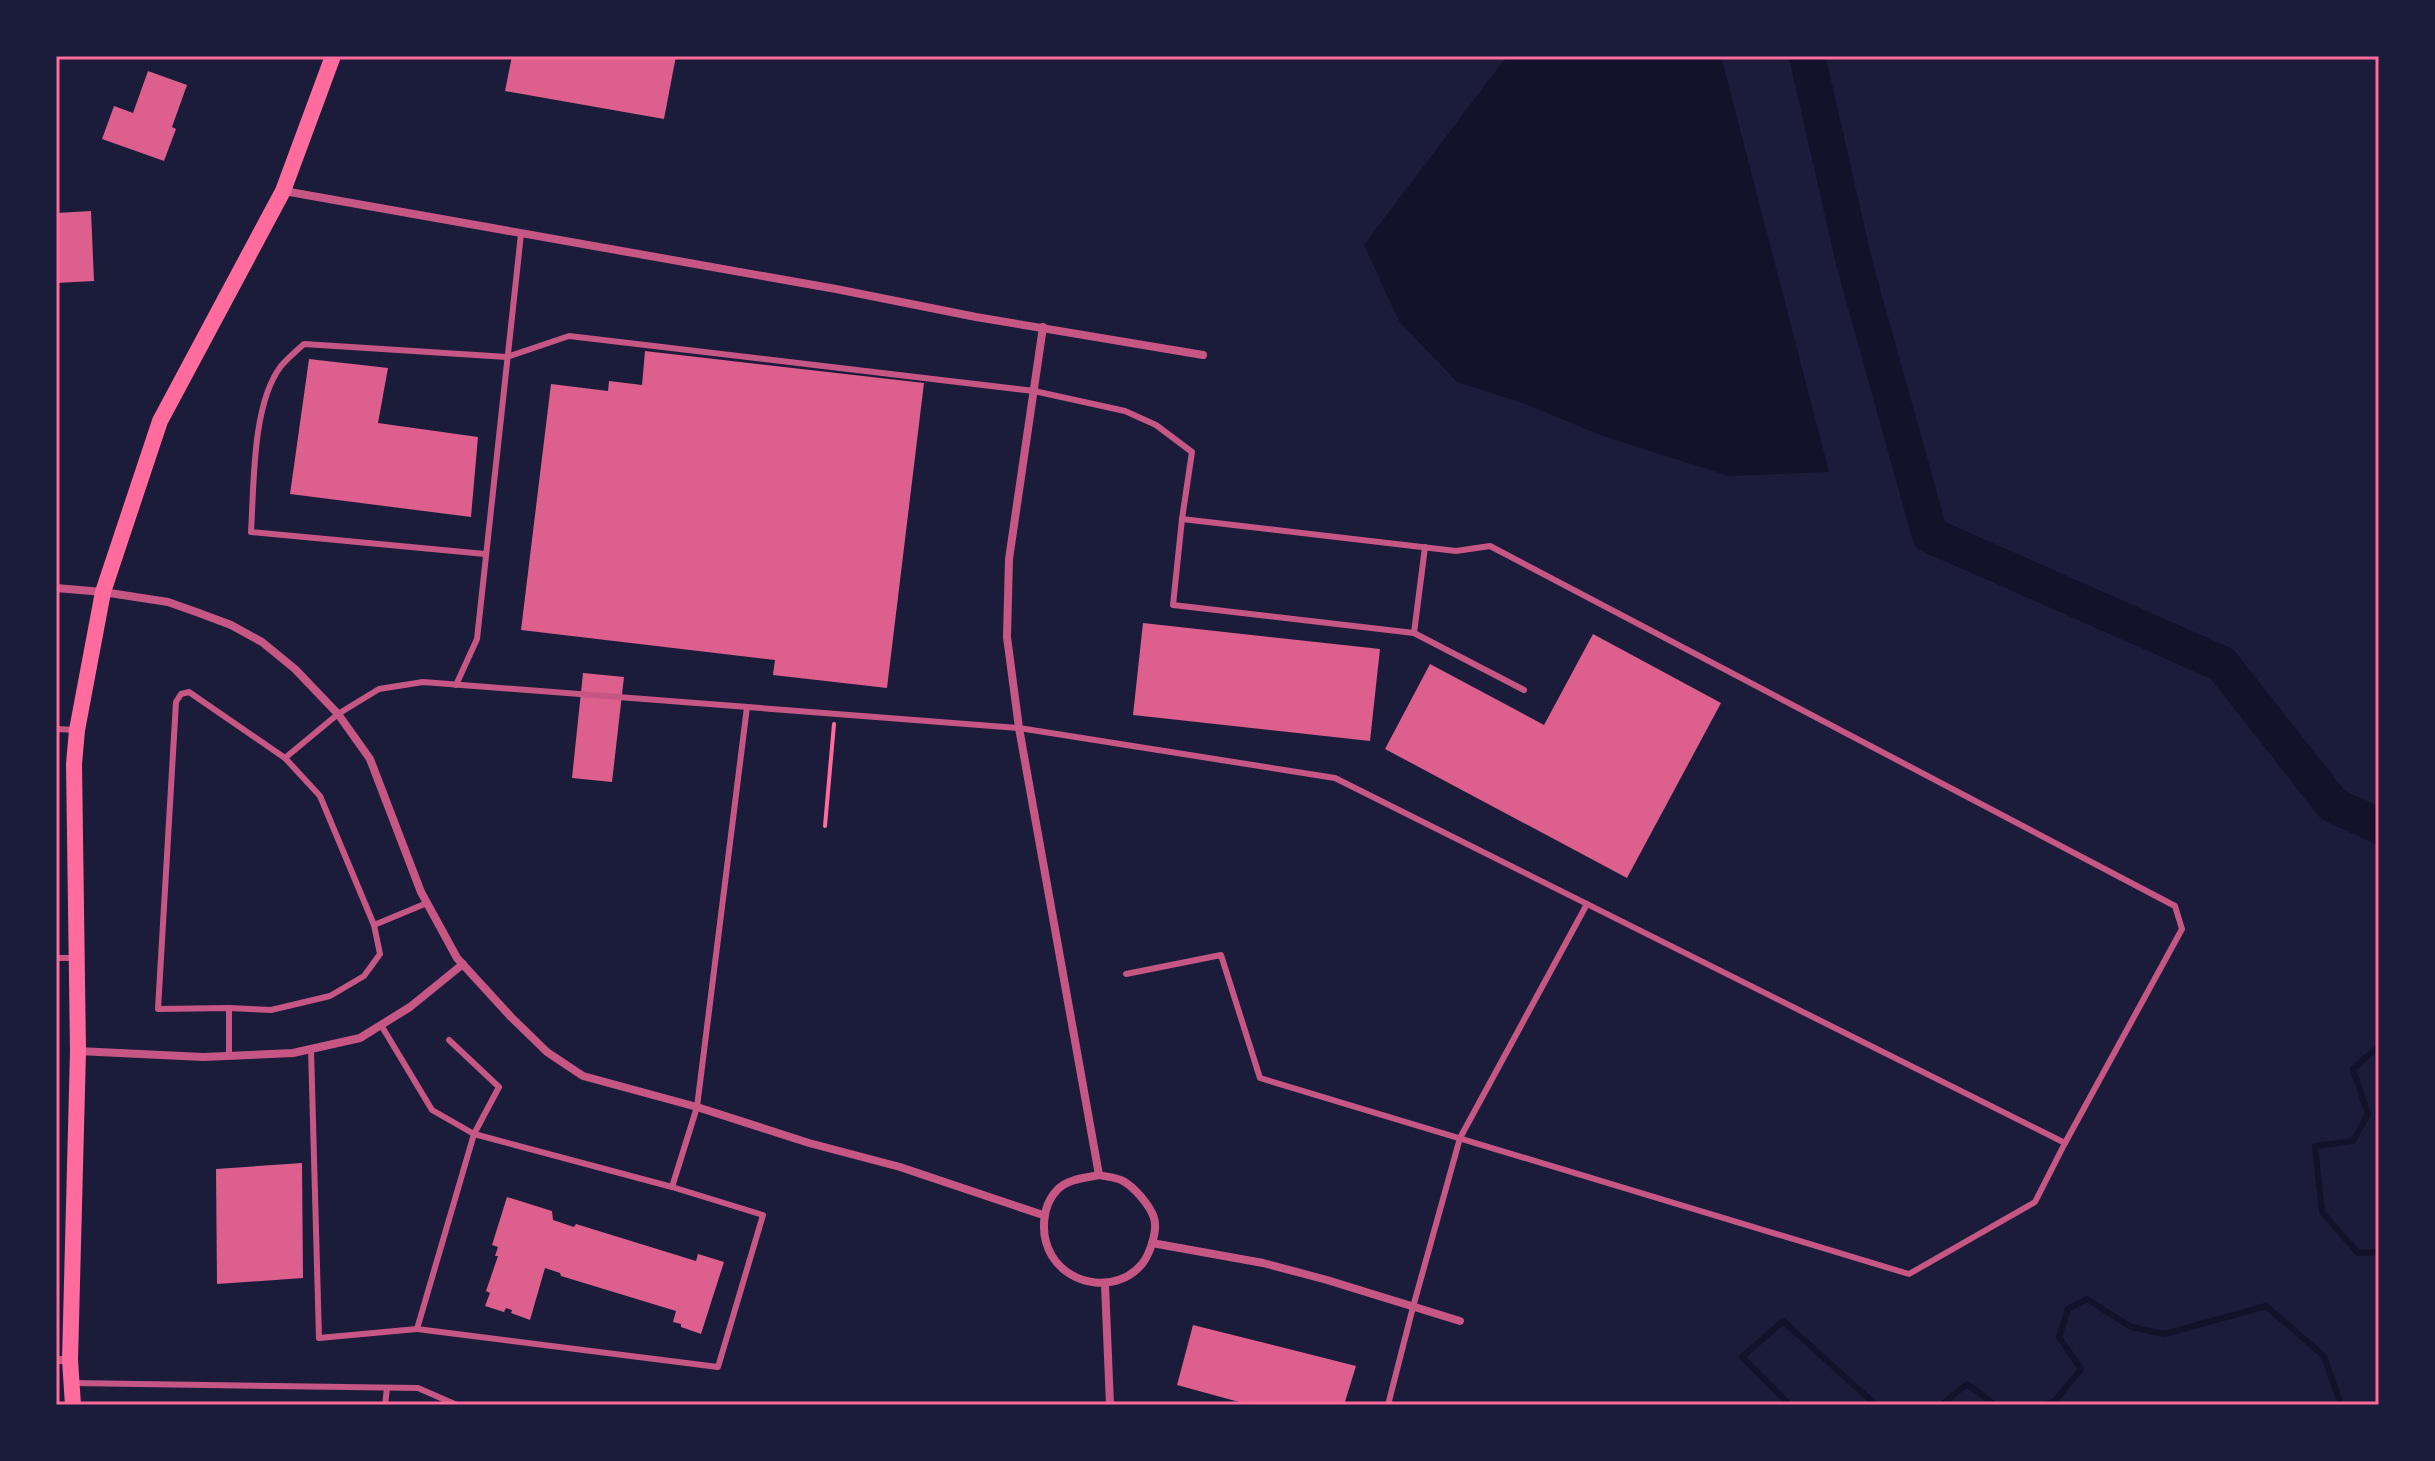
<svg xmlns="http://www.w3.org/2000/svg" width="2435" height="1461" viewBox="0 0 2435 1461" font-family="'IBM Plex Sans',sans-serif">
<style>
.water{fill:#12122b}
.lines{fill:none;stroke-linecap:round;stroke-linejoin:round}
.stream{stroke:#12122b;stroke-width:6}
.river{stroke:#12122b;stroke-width:36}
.building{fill:#dd5f8e}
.path{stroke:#ff6b9d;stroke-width:4}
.service{stroke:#c65784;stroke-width:6}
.minor{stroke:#c65784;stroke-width:8}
.secondary{stroke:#ff6b9d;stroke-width:16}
.neatline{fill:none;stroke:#ff6b9d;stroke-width:3}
</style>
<rect width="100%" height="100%" fill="#1b1b3a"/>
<polygon class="water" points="1507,56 1721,56 1829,472 1729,476 1603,436 1523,403 1457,382 1399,321 1364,245"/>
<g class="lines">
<g class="stream">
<polyline points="2379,1046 2353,1069 2368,1114 2353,1141 2315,1146 2322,1212 2358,1253 2379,1252"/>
<polyline points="1790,1405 1742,1357 1783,1321 1876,1405"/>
<polyline points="1941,1405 1967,1384 1995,1405"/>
<polyline points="2043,1405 2054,1402 2081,1369 2059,1337 2068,1309 2087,1299 2131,1327 2165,1334 2266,1306 2324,1356 2341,1405"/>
</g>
<polyline class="river" points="1807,56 1855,266 1930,535 2222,664 2333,805 2379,826"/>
</g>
<g class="building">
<polygon points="512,56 676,56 664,119 505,91"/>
<polygon points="148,71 187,85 172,127 176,129 164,161 102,139 114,106 133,113"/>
<polygon points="91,211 94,281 56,283 56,213"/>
<polygon points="645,351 924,383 887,688 773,675 775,660 521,630 551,384 608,391 609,381 642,385"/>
<polygon points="309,359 388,368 378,423 478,437 471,517 290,494"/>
<polygon points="1143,623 1380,649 1370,741 1133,715"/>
<polygon points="1593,634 1721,703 1627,878 1385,749 1430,664 1544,725"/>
<polygon points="583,673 624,677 612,782 572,778"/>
<polygon points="302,1163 303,1278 217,1284 216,1169"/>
<polygon points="507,1197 552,1211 553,1220 574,1227 576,1224 696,1261 698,1254 724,1262 701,1334 681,1327 681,1324 673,1322 676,1311 561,1276 560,1273 545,1268 530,1320 511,1313 512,1310 506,1308 504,1312 485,1306 490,1293 486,1291 498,1256 495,1256 498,1247 492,1245"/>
<polygon points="1193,1325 1356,1366 1344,1405 1250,1405 1177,1385"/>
</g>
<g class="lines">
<polyline class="path" points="825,826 834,724"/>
<g class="service">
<polyline points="1182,519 1173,605 1414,633 1524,690"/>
<path d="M485,554L251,532C254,485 252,404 281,366C288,358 296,351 304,344L507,357L569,336L1034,391L1125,411L1156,425L1192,452L1182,519L1456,551L1490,546L2175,906L2182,929L2065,1143"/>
<polyline points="1414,633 1425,547"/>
<polyline points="456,685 477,639 521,234"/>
<polyline points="56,729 77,730"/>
<polyline points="285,758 320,796 374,925"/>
<polyline points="56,958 76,958"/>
<polyline points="229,1008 271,1010 330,996 364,976 380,954 374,925 427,903"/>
<polyline points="449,1040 499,1087 474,1134 672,1187 697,1107 747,707"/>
<polyline points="311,1049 319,1338 417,1329 474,1134 432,1110 381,1025"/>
<polyline points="229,1056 229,1008 158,1009 176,702 181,694 189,692 285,758 338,714 379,689 423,682 1019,728 1335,778 2065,1143 2035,1202 1909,1274 1260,1078 1221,955 1126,974"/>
<polyline points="417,1329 718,1367 763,1215 672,1187"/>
<polyline points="72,1383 418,1388 457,1405"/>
<polyline points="385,1405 387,1388"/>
<polyline points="1388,1405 1413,1307 1460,1138 1587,904"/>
</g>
<g class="minor">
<polyline points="284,191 836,289 976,317 1203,355"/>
<polyline points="1043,327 1009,559 1007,637 1019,728 1099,1175"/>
<polyline points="56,588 103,592 168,602 199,613 231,625 262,642 295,669 338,714 370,759 421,892 457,958 511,1017 547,1052 583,1076 697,1107 809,1143 900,1167 1043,1215"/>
<polyline points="78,1051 203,1057 293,1053 360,1038 410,1007 463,964"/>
<path d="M1099,1175C1106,1177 1116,1177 1123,1181C1134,1187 1150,1205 1154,1218C1158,1230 1150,1254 1142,1264C1118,1293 1071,1287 1052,1256C1040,1236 1041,1206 1058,1189C1068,1179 1086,1178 1099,1175Z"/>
<polyline points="1152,1243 1263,1263 1327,1280 1460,1321"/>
<polyline points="1105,1284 1110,1405"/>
<polyline points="56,1360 70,1360"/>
</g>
<polyline class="secondary" points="73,1405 70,1360 78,1051 74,764 77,730 103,592 160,421 283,191 333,56"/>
</g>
<rect width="2435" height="1461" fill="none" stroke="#1b1b3a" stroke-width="116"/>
<rect x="58" y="58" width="2319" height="1345" class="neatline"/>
</svg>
